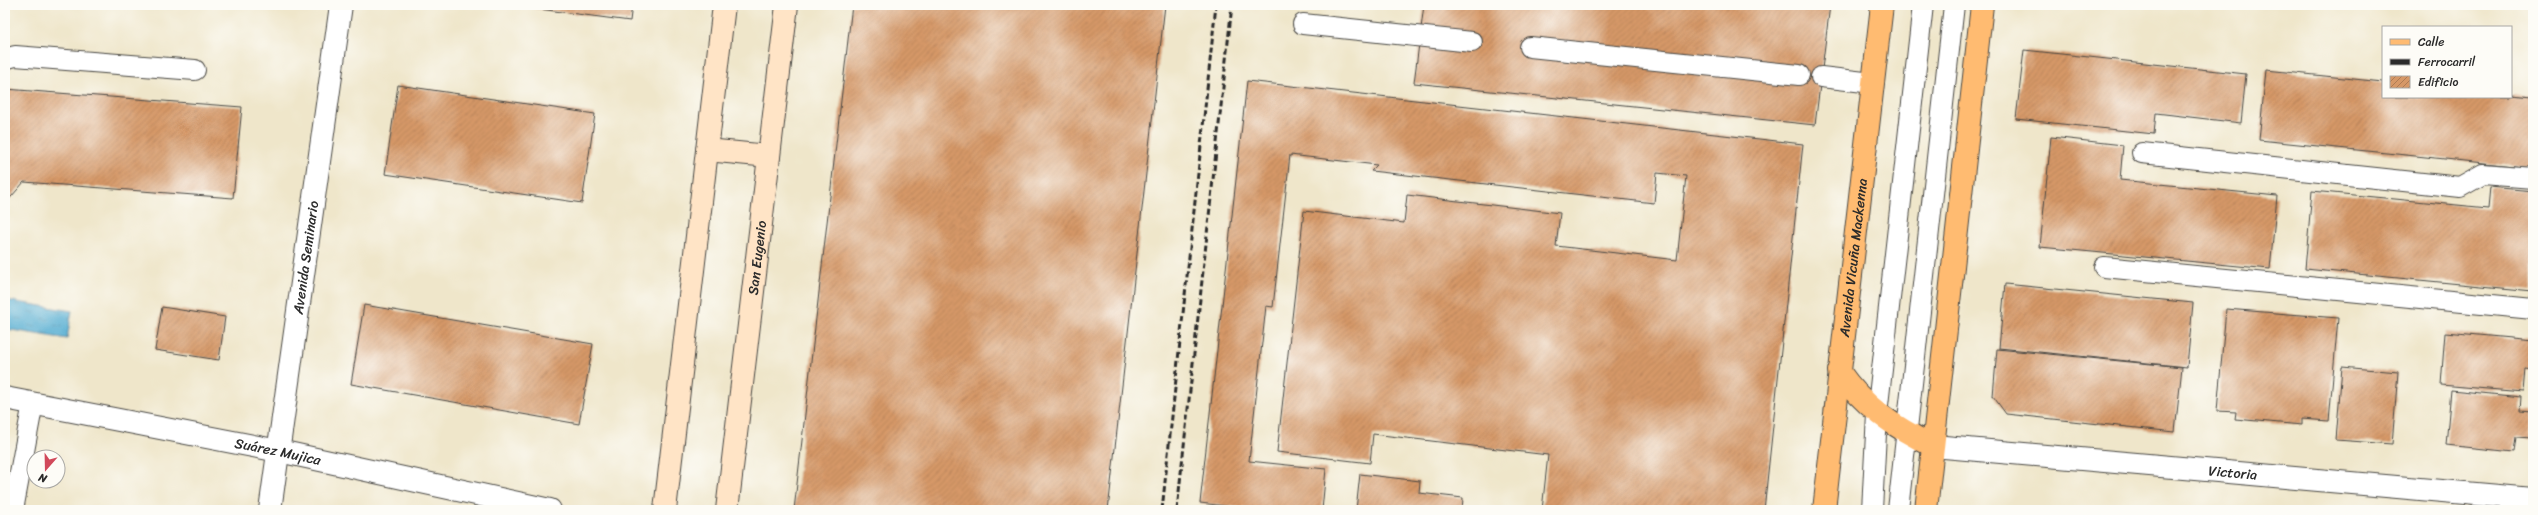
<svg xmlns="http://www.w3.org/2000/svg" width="2538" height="515" viewBox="0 0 2538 515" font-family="Sriracha,sans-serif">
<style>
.water{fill:url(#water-ripples);stroke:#406c7e}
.building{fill:url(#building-hatch)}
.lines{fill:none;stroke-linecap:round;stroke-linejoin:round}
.lane-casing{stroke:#484743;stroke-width:22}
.street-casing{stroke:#484743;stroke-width:24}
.secondary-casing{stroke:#484743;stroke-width:24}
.primary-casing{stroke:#484743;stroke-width:24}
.lane{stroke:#fff;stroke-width:20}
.street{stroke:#fff;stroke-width:22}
.secondary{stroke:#ffe4c6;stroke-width:22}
.primary{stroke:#ffbb71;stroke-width:22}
.rail{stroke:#2b2b2b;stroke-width:3;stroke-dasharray:6 3;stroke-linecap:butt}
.labels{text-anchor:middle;stroke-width:3;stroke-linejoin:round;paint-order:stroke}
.street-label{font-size:14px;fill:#2b2b2b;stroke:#fdfcf7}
</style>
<defs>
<pattern id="water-ripples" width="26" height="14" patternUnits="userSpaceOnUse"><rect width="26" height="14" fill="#55add2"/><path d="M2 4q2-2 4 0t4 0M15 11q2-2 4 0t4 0" fill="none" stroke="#478dab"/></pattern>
<pattern id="building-hatch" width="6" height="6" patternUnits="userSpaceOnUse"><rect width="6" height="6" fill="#d69867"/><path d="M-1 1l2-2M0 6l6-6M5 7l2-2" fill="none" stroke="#ae7c55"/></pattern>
</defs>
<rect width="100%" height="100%" fill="#fdfcf7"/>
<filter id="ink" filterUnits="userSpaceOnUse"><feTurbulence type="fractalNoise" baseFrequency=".025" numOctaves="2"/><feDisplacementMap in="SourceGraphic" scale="8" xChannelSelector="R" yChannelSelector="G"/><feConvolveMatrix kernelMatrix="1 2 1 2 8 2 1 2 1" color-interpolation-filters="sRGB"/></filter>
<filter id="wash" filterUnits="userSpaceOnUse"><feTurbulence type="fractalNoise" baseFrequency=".012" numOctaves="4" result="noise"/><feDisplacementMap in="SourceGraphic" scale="16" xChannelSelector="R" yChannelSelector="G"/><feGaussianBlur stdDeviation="0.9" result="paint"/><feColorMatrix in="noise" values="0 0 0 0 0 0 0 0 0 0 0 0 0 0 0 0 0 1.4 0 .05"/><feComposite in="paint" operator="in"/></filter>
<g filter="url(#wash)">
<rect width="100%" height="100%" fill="#efe6ca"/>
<polygon class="water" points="5,300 72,311 67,339 5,329"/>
<g id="blocks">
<g class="building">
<polygon points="509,5 632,5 630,21"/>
<polygon points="852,5 1165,5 1108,510 794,510"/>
<polygon points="1424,5 1830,5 1815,125 1414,83"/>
<polygon points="2024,50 2246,74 2241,123 2156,113 2154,134 2016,119"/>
<polygon points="2266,70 2383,82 2383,97 2511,97 2511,95 2533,97 2533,168 2259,140"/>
<polygon points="1247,81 1803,144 1764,510 1542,510 1548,455 1373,434 1370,463 1277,452 1304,211 1404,223 1407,195 1560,213 1556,246 1677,260 1686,176 1657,173 1654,203 1371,171 1377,165 1290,155 1273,307 1266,306 1249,461 1326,469 1322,510 1259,510 1200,503"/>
<polygon points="398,85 595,114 582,203 385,174"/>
<polygon points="5,89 242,107 233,198 24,182 5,204"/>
<polygon points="2051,137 2123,145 2120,180 2277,196 2270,269 2040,247"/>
<polygon points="2490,187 2533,191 2533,291 2305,269 2312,191 2488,208"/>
<polygon points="2005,284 2193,303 2187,367 1999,348"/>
<polygon points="364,305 593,344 579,424 351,384"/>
<polygon points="162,307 225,317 219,360 155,350"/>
<polygon points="2226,309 2338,318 2329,421 2302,419 2302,425 2235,419 2236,412 2217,411"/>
<polygon points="2445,332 2533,340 2533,370 2525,369 2523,392 2441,385"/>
<polygon points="1997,349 2182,367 2175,432 2006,414 1993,396"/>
<polygon points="2342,367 2398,372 2392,444 2336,440"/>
<polygon points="2451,390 2521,397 2520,410 2533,411 2531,438 2516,437 2514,452 2446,445"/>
<polygon points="1360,474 1420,481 1419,493 1463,498 1462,510 1356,510"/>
<polygon points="1198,508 1210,509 1210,510 1197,510"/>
</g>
</g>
</g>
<g filter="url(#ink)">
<use href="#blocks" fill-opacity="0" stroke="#484743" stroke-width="1"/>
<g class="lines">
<g class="lane-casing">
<g id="lane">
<polyline points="1303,24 1472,42"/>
<polyline points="1530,47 1799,75"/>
<polyline points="5,59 15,56 195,70"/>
<polyline points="1821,77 1873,83"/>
<polyline points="2142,153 2460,187 2483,174 2533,178"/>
<polyline points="2104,267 2533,309"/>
<polyline points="13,510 33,403"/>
<polyline points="1872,510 1877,414 1923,5"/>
<polyline points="1898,510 1954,5"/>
</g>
</g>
<g class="street-casing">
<g id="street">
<path id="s1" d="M5,398L279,451L550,510"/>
<path id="s2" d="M1933,446L2533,499"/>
<path id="s3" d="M270,510L341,5"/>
</g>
</g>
<g class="secondary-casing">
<g id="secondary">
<polyline points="707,150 769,156"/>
<polyline points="665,510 724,5"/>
<path id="s4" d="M727,510L787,5"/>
</g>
</g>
<g class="primary-casing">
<g id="primary">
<path d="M1839,371C1864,407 1894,427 1933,446"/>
<path id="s5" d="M1824,510L1882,5"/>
<polyline points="1926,510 1982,5"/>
</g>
</g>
<use href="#lane" class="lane"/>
<use href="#street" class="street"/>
<use href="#secondary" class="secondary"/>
<use href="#primary" class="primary"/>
<g class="rail">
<polyline points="1162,510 1216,5"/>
<polyline points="1177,510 1232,5"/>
</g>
</g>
</g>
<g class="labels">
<g class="street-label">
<text dy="5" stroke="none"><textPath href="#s5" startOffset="254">Avenida Vicuña Mackenna</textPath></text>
<text dy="5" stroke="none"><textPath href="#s3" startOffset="255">Avenida Seminario</textPath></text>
<text dy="5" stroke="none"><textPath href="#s4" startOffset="254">San Eugenio</textPath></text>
<text dy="5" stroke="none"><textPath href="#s1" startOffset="278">Suárez Mujica</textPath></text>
<text dy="5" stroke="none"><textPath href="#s2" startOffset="301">Victoria</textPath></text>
</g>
</g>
<rect width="2538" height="515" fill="none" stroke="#fdfcf7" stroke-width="20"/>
<rect x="2382" y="26" width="130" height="72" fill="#fdfcf7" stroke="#a9a8a5"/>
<rect x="2390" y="39" width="20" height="6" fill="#ffbb71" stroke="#a9a8a5"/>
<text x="2418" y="46" font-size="12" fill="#2b2b2b">Calle</text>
<rect x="2390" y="59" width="20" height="6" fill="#2b2b2b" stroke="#a9a8a5"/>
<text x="2418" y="66" font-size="12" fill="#2b2b2b">Ferrocarril</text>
<rect x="2390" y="76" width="20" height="12" fill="url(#building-hatch)" stroke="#a9a8a5"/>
<text x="2418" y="86" font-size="12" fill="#2b2b2b">Edificio</text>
<g transform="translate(46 469) rotate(200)"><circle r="19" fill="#fdfcf7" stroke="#a9a8a5"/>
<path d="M0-3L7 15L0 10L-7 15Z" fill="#d1495b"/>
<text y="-6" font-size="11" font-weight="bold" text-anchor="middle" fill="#2b2b2b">N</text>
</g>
</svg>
